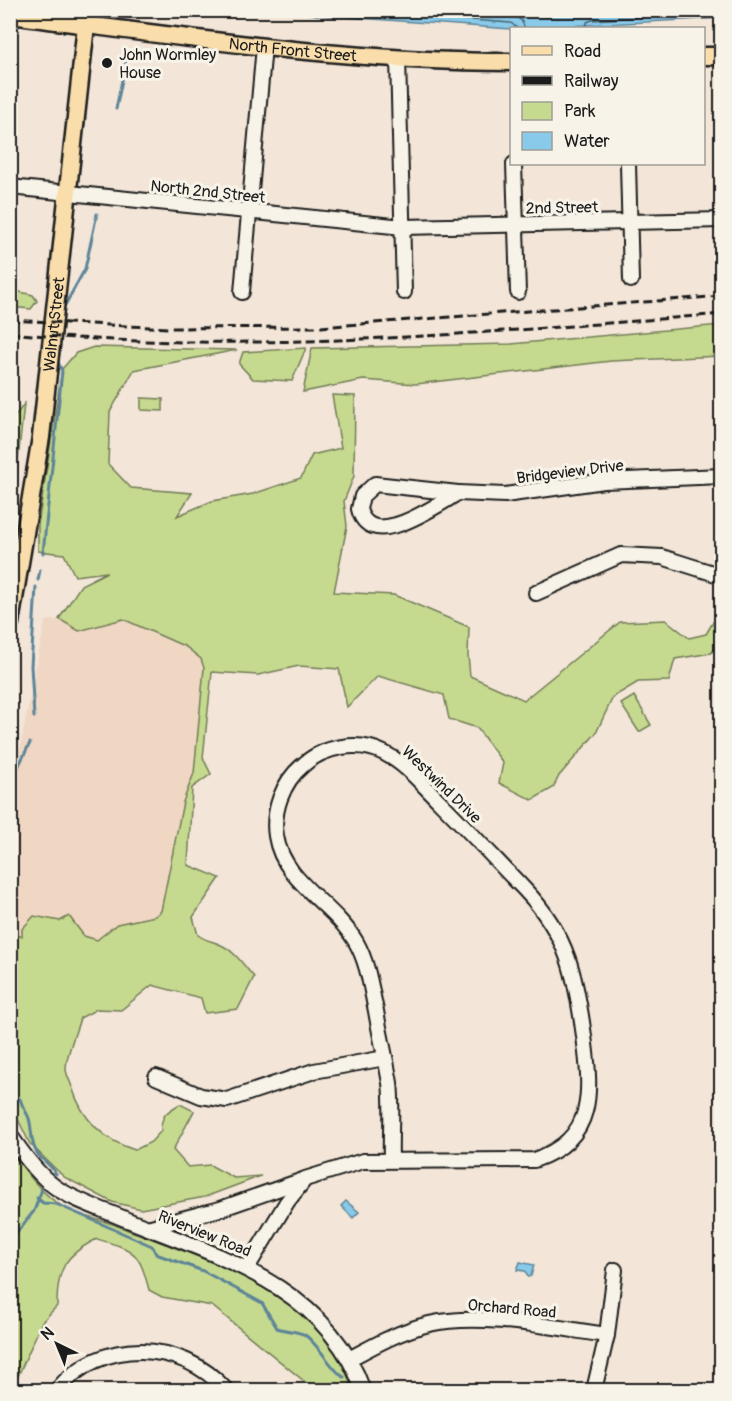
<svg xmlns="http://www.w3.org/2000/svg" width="732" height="1401" viewBox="0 0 732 1401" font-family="Pangolin,sans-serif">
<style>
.built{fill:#efd7c4}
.green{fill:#c6da8f;stroke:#717b56;stroke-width:1.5}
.water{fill:#89caea;stroke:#5d8498;stroke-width:1.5}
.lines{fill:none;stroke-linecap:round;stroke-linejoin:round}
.shore{stroke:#48626e;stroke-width:1.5}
.stream{stroke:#5d8498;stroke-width:3}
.minor-casing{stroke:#1c1c1c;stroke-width:18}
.major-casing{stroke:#1c1c1c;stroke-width:21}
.minor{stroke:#f7f3e8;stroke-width:14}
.major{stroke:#f9deab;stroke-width:16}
.rail{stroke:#1c1c1c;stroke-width:3;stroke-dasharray:9 4.5;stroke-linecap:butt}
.poi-dot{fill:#1c1c1c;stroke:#f7f3e8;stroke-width:2}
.labels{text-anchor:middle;stroke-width:6;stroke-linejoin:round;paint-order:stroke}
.street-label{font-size:16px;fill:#1c1c1c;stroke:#f7f3e8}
.poi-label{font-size:16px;fill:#1c1c1c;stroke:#f7f3e8;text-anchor:start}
</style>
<rect width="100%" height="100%" fill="#f3e6d8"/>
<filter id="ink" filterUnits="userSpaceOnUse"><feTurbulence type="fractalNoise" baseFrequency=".0167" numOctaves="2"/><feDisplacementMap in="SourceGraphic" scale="12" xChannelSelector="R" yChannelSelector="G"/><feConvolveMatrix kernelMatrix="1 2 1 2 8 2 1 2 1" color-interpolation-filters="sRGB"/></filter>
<g filter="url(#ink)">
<polygon class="built" points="59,619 79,631 123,619 186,647 201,659 204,668 194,773 183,802 161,911 155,916 117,924 97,940 84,936 60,921 34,917 22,929 22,936 17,936 11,929 11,794 45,621"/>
<g class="green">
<polygon points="11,290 33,295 37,301 31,309 11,307"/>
<polygon points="721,325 721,356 611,361 416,384 363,380 303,392 312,348 511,344"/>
<path d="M94,347L237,350L134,370L110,412L108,464L131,488L192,493L177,516L212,501L253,494L301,478L312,455L341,448L332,395L355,396L354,476L344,501L347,526L334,592L394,595L469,627L468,655L470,676L524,700L620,622L666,620L689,638L706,634L721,609V643L711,653L675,659L669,681L638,682L613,697L596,733L559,776L553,788L532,800L499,783L503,763L477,728L449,719L444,695L378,676L347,707L339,669L299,666L258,675L212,672L203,758L211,774L192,788L188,865L220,878L193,917L198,935C206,941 213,941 221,945C235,951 244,966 254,977L238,1009L205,1013L201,998L152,985L121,1010L97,1009L80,1018C76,1033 66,1054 66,1069C66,1074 70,1081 72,1087C82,1119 102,1140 135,1150L151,1142L161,1131C161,1115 166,1112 180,1104L194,1111L173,1150L188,1167L210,1165L234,1178L261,1176L205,1197L141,1209L112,1202L64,1177L30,1144L11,1105V929L17,936H22V929L34,916L60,921L69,916L84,936L97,940L117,924L155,916L161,911L183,802L194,773L204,668L201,659L186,647L123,619L79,631L59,619L81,585L107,572L75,576L64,554L38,551V525L62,369L76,353Z"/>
<polygon points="306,348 292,381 253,379 239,364 243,352"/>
<polygon points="141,398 163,399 163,411 141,410"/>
<polygon points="24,404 11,525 11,422"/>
<polygon points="634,696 651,725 639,732 621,704"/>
<path d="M10,1150C25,1170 41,1194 63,1207C78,1216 98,1219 115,1225C198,1258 327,1292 352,1390H315L212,1306L162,1297L149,1290C139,1251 135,1250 97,1239C64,1255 57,1270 57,1306L42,1322L18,1376L11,1383Z"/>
</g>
<g class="water">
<polygon points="721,10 721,18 511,29 317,15 298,11"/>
<polygon points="346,1201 359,1212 353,1218 341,1206"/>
<polygon points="520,1262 534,1265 531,1276 528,1277 525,1271 517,1270"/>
</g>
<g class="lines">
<g class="shore">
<polyline points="340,10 511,23 517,28"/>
<polyline points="444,10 513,16 521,20 525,28"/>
<polyline points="586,28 587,22 592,20 722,12"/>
</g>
<g class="stream">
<polyline points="130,13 131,10"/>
<polyline points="116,109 127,56"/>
<polyline points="43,553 62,371 58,362 64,307 85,269 97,214"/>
<polyline points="38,580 40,570"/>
<polyline points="34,717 31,666 36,587"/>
<polyline points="10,796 19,765 30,743"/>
<path d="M10,1095L20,1099C22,1106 25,1110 28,1116C33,1126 29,1141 37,1153C42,1161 51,1164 56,1174"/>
<path d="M37,1198L43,1203L56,1204L152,1246L156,1254L203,1271L262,1303L277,1328C286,1331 299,1331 305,1335C319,1345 334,1373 344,1377"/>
<polyline points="10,1241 34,1211 42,1189"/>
</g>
<g class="minor-casing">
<g id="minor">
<polyline points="398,58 404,292"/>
<polyline points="514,164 518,292"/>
<polyline points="628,164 631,280"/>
<polyline points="10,187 403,227 722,220"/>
<polyline points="242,292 264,46"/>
<path d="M375,484L458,493C435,506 370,553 359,509L362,496Z"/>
<polyline points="458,493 505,495 604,481 722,476"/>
<polyline points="536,593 621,555 662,557 722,576"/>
<polyline points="156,1077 201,1096 227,1100 314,1071 385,1058"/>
<path d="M10,1135C22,1153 37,1174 55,1187C75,1201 102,1209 125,1219C218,1256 326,1286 363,1390"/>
<polyline points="147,1228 220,1209 303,1180"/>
<path d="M247,1268L287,1202L305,1179L363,1161L534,1160C597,1139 591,1090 584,1036C576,977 568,935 525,890C496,860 468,830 439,801C422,784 406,764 384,753C358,740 323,746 302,766C283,782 272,811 276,836C283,882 334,904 356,942C368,963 371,988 376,1011C380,1035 386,1059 390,1083C393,1108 390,1135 391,1160"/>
<path d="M349,1359C375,1345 400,1331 429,1324C480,1312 555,1328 607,1335"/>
<path d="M57,1390C101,1337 181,1339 226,1390"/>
<polyline points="594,1390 607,1335 615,1270"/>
</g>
</g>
<g class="major-casing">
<g id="major">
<path id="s1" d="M10,15C176,36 344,62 512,62"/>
<polyline points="704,56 722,56"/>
<path id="s2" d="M10,623L41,437L86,25"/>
</g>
</g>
<use href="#minor" class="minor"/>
<use href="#major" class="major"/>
<g class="rail">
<polyline points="10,320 168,328 321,327 722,296"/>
<path d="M10,333C247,355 485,333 722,314"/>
</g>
</g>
</g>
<circle class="poi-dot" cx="107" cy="63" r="6"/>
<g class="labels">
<g class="street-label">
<text dy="6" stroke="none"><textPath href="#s1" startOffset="285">North Front Street</textPath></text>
<text transform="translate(208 191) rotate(6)" y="6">North 2nd Street</text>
<text transform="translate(562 207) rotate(-1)" y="6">2nd Street</text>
<text dy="6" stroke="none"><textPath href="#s2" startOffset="302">Walnut Street</textPath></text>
<text transform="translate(570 471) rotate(-7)" y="6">Bridgeview Drive</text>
<text transform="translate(442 784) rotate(44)" y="6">Westwind Drive</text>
<text transform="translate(205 1233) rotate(22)" y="6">Riverview Road</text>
<text transform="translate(512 1308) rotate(5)" y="6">Orchard Road</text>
</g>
<g class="poi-label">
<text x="119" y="60">John Wormley<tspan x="119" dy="18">House</tspan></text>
</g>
</g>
<rect width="732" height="1401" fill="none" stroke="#f7f3e8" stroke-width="36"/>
<rect x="18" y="18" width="696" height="1365" fill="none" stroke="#1c1c1c" stroke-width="2" filter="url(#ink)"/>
<rect x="510" y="27" width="195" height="138" fill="#f7f3e8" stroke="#9f9d96" stroke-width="1.5"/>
<rect x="522" y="46" width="30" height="9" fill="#f9deab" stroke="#9f9d96" stroke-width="1.5"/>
<text x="564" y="57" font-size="18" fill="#1c1c1c">Road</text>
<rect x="522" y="76" width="30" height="9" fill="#1c1c1c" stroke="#9f9d96" stroke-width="1.5"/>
<text x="564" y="87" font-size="18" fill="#1c1c1c">Railway</text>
<rect x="522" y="102" width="30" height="18" fill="#c6da8f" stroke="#9f9d96" stroke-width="1.5"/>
<text x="564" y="117" font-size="18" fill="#1c1c1c">Park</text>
<rect x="522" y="132" width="30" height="18" fill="#89caea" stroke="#9f9d96" stroke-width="1.5"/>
<text x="564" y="147" font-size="18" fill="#1c1c1c">Water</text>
<g transform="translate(57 1344) rotate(317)" stroke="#f7f3e8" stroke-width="4.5" paint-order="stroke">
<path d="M0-4.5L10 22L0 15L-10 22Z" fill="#1c1c1c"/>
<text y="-9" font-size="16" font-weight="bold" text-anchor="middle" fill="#1c1c1c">N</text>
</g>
</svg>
